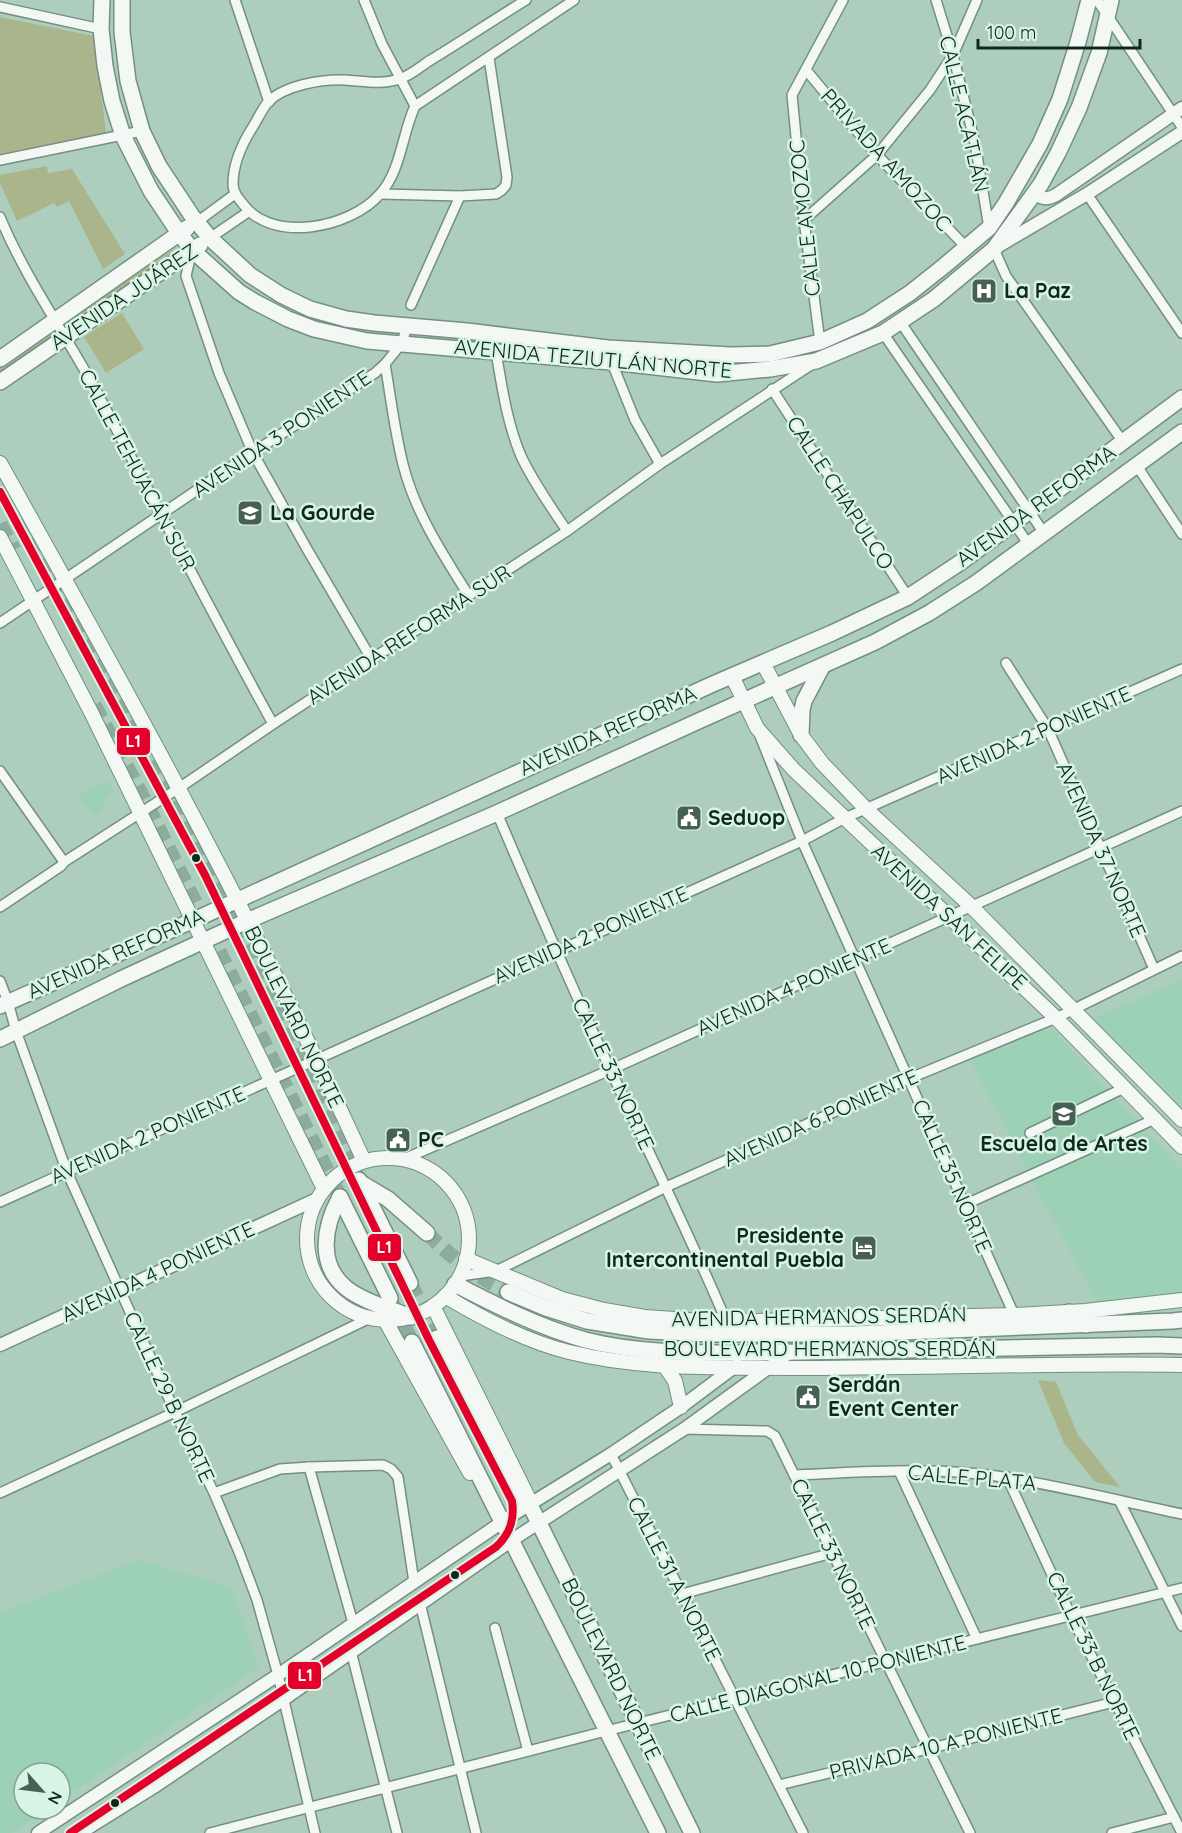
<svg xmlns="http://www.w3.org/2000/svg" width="1182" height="1833" viewBox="0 0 1182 1833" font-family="Quicksand,sans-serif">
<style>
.built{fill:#9dd1b5}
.green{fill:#aab58c}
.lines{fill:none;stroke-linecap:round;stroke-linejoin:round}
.primary-tunnel{stroke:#8dad9c;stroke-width:15;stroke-dasharray:15 8;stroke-linecap:butt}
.minor-casing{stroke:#758f82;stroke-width:12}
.tertiary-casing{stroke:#758f82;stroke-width:15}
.secondary-casing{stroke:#758f82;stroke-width:16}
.primary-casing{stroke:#758f82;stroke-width:18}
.minor{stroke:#f3f8f5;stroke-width:9}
.tertiary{stroke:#f3f8f5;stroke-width:12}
.secondary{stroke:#f3f8f5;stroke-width:14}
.primary{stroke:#f3f8f5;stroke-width:15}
.bus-1-casing{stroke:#d7f4e4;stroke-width:12}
.bus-1{stroke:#e4002b;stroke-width:8}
.bus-dot{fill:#0f271c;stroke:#d7f4e4;stroke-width:2}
.labels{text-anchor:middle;stroke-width:5;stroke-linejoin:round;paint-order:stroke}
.street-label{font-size:21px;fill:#0f271c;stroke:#d7f4e4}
.poi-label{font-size:21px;font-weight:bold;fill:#0f271c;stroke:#d7f4e4;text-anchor:start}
.line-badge{stroke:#d7f4e4;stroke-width:2}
.badge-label{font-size:16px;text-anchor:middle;font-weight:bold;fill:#fff}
</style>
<rect width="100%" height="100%" fill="#adcebc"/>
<g class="built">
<polygon points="108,780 114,791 106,797 107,800 101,804 104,809 95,816 78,796"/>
<polygon points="1182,979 1182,1106 1093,1019"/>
<polygon points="1048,1025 1182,1170 1182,1294 1098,1305 969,1059"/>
<polygon points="138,1560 231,1587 259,1667 60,1801 60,1773 24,1773 24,1809 48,1809 12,1833 0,1833 0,1613"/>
</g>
<g class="green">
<polygon points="0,17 94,36 106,133 0,154"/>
<polygon points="47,166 48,173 72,169 125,254 103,269 69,201 57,207 54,203 17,221 0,183 0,175"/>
<polygon points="170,252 175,254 69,326 67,323 69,320"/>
<polygon points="122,313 144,349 106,373 84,337"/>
<polygon points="53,329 55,330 58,334 0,374 0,365"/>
<polygon points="1038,1380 1056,1382 1078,1435 1120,1487 1095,1482 1064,1443"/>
</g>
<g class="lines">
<g class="primary-tunnel">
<polyline points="23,517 220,885 359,1180"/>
<polyline points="0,524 14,550"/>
<polyline points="94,705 148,807 340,1197"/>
<path d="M427,1233C451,1257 477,1277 508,1292"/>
<polyline points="410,1283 437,1338"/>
<polyline points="392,1303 412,1342"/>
</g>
<g class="minor-casing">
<g id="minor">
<polyline points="235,0 269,102"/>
<polyline points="364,0 382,44 415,106"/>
<path d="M526,0C495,19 465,39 434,58C423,64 411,76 399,79C382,85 363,81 345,80C322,79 285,85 268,102C263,108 258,118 254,125C243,142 233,164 233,184C233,192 238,198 243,204C272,244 351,228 380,194C401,171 402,134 415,106L574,0"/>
<polyline points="936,0 953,55 975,143 989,228"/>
<polyline points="1097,0 1182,127"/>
<polyline points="0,7 101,29"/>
<polyline points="806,70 877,155 967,248"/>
<polyline points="0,160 142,131"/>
<polyline points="381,194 460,196 496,194 502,190 506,185 507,177 489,58"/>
<polyline points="1087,194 1182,333"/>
<path d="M0,217C25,277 62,329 93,385C153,498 211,612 273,724"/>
<polyline points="804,220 877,155 930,90 953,55 977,0"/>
<polyline points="197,222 235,194"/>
<polyline points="210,238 248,212"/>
<polyline points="994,249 1006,276 1123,442"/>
<polyline points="192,250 186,276 219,373 253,453 307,549 372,660"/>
<polyline points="411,305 460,196"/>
<polyline points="901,323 1044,533"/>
<path d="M407,326L402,343L385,364C391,398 395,435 404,468C416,514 444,556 469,596"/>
<polyline points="883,333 1029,545"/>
<polyline points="820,342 804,220 792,95 843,0"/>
<path d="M496,352C502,387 507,423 521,456C533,482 551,507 567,531"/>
<polyline points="610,358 635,420 660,464"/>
<polyline points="772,389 908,597"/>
<polyline points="1137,466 1182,534"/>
<polyline points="0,623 243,459 375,373 385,364"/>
<polyline points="1006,663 1048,729 1154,969"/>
<polyline points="760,736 802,841 1016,1319"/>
<polyline points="0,771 64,862"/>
<path d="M497,813C534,900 571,986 611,1071C650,1155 691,1238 727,1323"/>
<polyline points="0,907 61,866 64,862 179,788 273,724 567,531 660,464 811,365"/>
<polyline points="0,981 8,1002 16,1031 67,1172 175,1412 214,1493 239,1552 257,1600 278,1675 315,1833"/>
<polyline points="1030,1133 1124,1088"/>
<polyline points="404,1159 610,1070 1182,811"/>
<polyline points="0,1202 802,841 845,818 1182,669"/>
<polyline points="964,1205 1155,1119"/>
<polyline points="460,1276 496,1271 666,1187 908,1079 1056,1018 1182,956"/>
<polyline points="684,1429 767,1431 775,1436 970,1833"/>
<polyline points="611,1454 803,1833"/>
<polyline points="309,1467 353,1623"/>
<polyline points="899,1471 977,1639"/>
<path d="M794,1475C864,1472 939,1466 1008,1478C1066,1487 1124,1502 1182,1514"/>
<polyline points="1007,1477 1071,1616 1182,1833"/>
<polyline points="0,1493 175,1412 370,1318"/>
<polyline points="214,1493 280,1469 309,1467 383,1465 391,1469 398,1477 414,1582"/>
<polyline points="1120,1502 1182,1626"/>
<polyline points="682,1594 832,1553"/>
<polyline points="420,1603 476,1833"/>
<polyline points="495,1628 528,1751"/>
<polyline points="351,1651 397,1833"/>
<polyline points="779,1785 928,1749 1114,1702"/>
<polyline points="210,1833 606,1731 1182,1588"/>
<polyline points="1112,1833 1174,1817"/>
</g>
</g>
<g class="tertiary-casing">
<g id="tertiary">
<path d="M1034,193C1042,199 1047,200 1056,195L1182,108"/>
<polyline points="997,247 1087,194 1182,132"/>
<polyline points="0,1345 317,1199"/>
<polyline points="754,1354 785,1333"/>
<polyline points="38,1833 278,1675 514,1514 611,1454 681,1407 737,1365"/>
<polyline points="80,1833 154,1787 284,1699 512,1540 684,1429 789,1353"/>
</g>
</g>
<g class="secondary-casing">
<g id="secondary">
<path d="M0,463C128,692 255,922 364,1161"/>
<polyline points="0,537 91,712 324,1189"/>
<polyline points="763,663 801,735 822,763 867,810 971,906 1182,1120"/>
<polyline points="732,676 757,728 793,769 1056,1018 1182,1147"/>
<circle cx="388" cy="1239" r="81"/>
<polyline points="466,1259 562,1299 604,1310 645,1317 689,1320 756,1321 1016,1315 1085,1311 1182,1300"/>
<path d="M445,1296C483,1319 525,1341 569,1352C641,1370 718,1367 791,1368C921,1368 1052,1363 1182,1365"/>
<polyline points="433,1306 529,1499 529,1503"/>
<polyline points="385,1320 470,1473"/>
<polyline points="664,1365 675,1381 681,1407"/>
</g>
</g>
<g class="primary-casing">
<g id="primary">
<polyline points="102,0 101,29 105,66 112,101 123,136 151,191 175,227 192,250 239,292 255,302 288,319 314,329 367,341 611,362 717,374 770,369 816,361 883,333 934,299 994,249 1041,184 1058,153 1079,108 1099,53 1111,0"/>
<polyline points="122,0 122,32 128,81 142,131 159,166 192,216 210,238 250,275 281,295 310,309 346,319 374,323 467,331 608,348 730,355 770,354 820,342 867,321 910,293 944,266 989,228 1006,203 1040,144 1060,99 1078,42 1089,0"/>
<polyline points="0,359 187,228"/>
<polyline points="0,382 200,245"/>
<polyline points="801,735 802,710 804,701 822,667"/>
<polyline points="0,1006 194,920 713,684 832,633 908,597 961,562 1182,398"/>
<polyline points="0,1039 121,979 247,921 497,813 703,719 875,642 929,613 976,583 1182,432"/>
<polyline points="359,1180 410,1283"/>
<polyline points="361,1183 388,1199 427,1233"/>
<path d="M340,1197C324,1226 317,1264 346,1288C362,1301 391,1309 411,1317"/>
<polyline points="340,1197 390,1298"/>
<path d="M455,1284C497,1306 539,1327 585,1340C640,1354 699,1353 754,1353L1157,1345L1182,1346"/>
<polyline points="508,1292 546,1308 587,1321 649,1331 710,1334 852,1334 1173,1321 1182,1320"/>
<polyline points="1069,1312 1086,1325"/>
<polyline points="437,1338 513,1487 530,1505 539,1523 692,1833"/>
<polyline points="412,1342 658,1833"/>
</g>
</g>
<use href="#minor" class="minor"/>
<use href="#tertiary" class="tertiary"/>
<use href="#secondary" class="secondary"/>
<use href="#primary" class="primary"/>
<g class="bus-1-casing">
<path id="bus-1" d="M0,492L205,875L429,1340L512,1501C515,1520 510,1534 496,1547L70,1833"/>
</g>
<use href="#bus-1" class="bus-1"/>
</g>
<defs>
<g id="hospital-square" transform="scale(1.35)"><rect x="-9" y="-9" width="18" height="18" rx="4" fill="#466154" stroke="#d7f4e4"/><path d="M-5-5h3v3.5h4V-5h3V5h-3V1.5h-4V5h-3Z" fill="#fff"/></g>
<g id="school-square" transform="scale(1.35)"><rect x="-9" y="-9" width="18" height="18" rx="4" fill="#466154" stroke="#d7f4e4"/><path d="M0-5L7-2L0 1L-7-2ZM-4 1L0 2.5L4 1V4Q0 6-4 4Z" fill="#fff"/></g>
<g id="civic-square" transform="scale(1.35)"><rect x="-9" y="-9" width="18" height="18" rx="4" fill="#466154" stroke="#d7f4e4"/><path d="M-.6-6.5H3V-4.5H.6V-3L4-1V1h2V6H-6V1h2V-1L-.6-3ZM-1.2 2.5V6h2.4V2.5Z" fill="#fff"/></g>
<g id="hotel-square" transform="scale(1.35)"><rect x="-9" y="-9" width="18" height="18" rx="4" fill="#466154" stroke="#d7f4e4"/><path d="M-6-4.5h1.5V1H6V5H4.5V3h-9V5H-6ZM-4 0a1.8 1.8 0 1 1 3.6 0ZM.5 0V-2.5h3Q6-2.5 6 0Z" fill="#fff"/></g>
</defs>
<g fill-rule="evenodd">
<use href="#hospital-square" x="984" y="291"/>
<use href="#school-square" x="250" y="513"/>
<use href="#civic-square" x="689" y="818"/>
<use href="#school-square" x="1064" y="1114"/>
<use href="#civic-square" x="398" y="1140"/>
<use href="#hotel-square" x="864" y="1248"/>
<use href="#civic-square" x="808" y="1397"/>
</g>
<g class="bus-dot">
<circle cx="196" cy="858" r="5"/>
<circle cx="455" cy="1575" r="5"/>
<circle cx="115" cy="1803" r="5"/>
</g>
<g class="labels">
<g class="street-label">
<text transform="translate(964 114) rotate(77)" y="7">CALLE ACATLÁN</text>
<text transform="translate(886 160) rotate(48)" y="7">PRIVADA AMOZOC</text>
<text transform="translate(805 218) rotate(-96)" y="7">CALLE AMOZOC</text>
<text transform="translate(124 297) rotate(-34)" y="7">AVENIDA JUÁREZ</text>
<text transform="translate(593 359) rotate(5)" y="7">AVENIDA TEZIUTLÁN NORTE</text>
<text transform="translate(282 434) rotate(-34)" y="7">AVENIDA 3 PONIENTE</text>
<text transform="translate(137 470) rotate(62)" y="7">CALLE TEHUACÁN SUR</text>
<text transform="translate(840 493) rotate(57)" y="7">CALLE CHAPULCO</text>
<text transform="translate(1036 506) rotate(-36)" y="7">AVENIDA REFORMA</text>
<text transform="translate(409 635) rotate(-33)" y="7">AVENIDA REFORMA SUR</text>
<text transform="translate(608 731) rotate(-24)" y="7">AVENIDA REFORMA</text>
<text transform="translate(1034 735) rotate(-24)" y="7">AVENIDA 2 PONIENTE</text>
<text transform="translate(1101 850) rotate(66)" y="7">AVENIDA 37 NORTE</text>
<text transform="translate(949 917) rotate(43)" y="7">AVENIDA SAN FELIPE</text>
<text transform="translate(591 935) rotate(-24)" y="7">AVENIDA 2 PONIENTE</text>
<text transform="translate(116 954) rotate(-24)" y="7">AVENIDA REFORMA</text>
<text transform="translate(794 987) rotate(-24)" y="7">AVENIDA 4 PONIENTE</text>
<text transform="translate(294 1017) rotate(64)" y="7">BOULEVARD NORTE</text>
<text transform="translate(613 1074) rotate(65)" y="7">CALLE 33 NORTE</text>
<text transform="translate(821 1118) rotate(-24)" y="7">AVENIDA 6 PONIENTE</text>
<text transform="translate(148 1135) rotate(-24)" y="7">AVENIDA 2 PONIENTE</text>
<text transform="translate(952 1176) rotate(66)" y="7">CALLE 35 NORTE</text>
<text transform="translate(158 1272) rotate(-25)" y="7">AVENIDA 4 PONIENTE</text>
<text transform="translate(819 1317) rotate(-1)" y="7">AVENIDA HERMANOS SERDÁN</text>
<text x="830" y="1356">BOULEVARD HERMANOS SERDÁN</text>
<text transform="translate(169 1397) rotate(65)" y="7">CALLE 29 B NORTE</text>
<text transform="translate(972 1478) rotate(5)" y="7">CALLE PLATA</text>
<text transform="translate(833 1554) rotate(64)" y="7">CALLE 33 NORTE</text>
<text transform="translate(674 1579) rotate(63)" y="7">CALLE 31 A NORTE</text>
<text transform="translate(1093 1656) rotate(64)" y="7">CALLE 33 B NORTE</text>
<text transform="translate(611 1669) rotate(64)" y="7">BOULEVARD NORTE</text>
<text transform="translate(818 1679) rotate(-14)" y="7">CALLE DIAGONAL 10 PONIENTE</text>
<text transform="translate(946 1744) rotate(-14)" y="7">PRIVADA 10 A PONIENTE</text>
</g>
<g class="poi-label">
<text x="1004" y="298">La Paz</text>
<text x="270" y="520">La Gourde</text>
<text x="708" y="825">Seduop</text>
<text x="418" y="1147">PC</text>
<text x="1064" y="1151" text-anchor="middle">Escuela de Artes</text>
<text x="844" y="1243" text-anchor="end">Presidente<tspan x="844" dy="24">Intercontinental Puebla</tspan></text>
<text x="828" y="1392">Serdán<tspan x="828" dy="24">Event Center</tspan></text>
</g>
</g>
<g class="line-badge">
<rect x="116" y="727" width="35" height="29" rx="6" fill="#e4002b"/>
<rect x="367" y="1233" width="35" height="29" rx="6" fill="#e4002b"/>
<rect x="287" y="1661" width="35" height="29" rx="6" fill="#e4002b"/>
</g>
<g class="badge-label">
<text x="133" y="747">L1</text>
<text x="384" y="1253">L1</text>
<text x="305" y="1681">L1</text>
</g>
<g transform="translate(42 1791) rotate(118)"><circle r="28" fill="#d7f4e4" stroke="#87a294" stroke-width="1.5"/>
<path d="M0-4.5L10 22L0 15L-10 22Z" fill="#466154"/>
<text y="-9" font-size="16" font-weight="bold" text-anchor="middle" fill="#0f271c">N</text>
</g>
<path d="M978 39v9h162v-9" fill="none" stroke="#0f271c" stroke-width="3"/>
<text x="987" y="39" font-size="18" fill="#0f271c" stroke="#d7f4e4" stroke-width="4.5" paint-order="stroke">100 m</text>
</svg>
